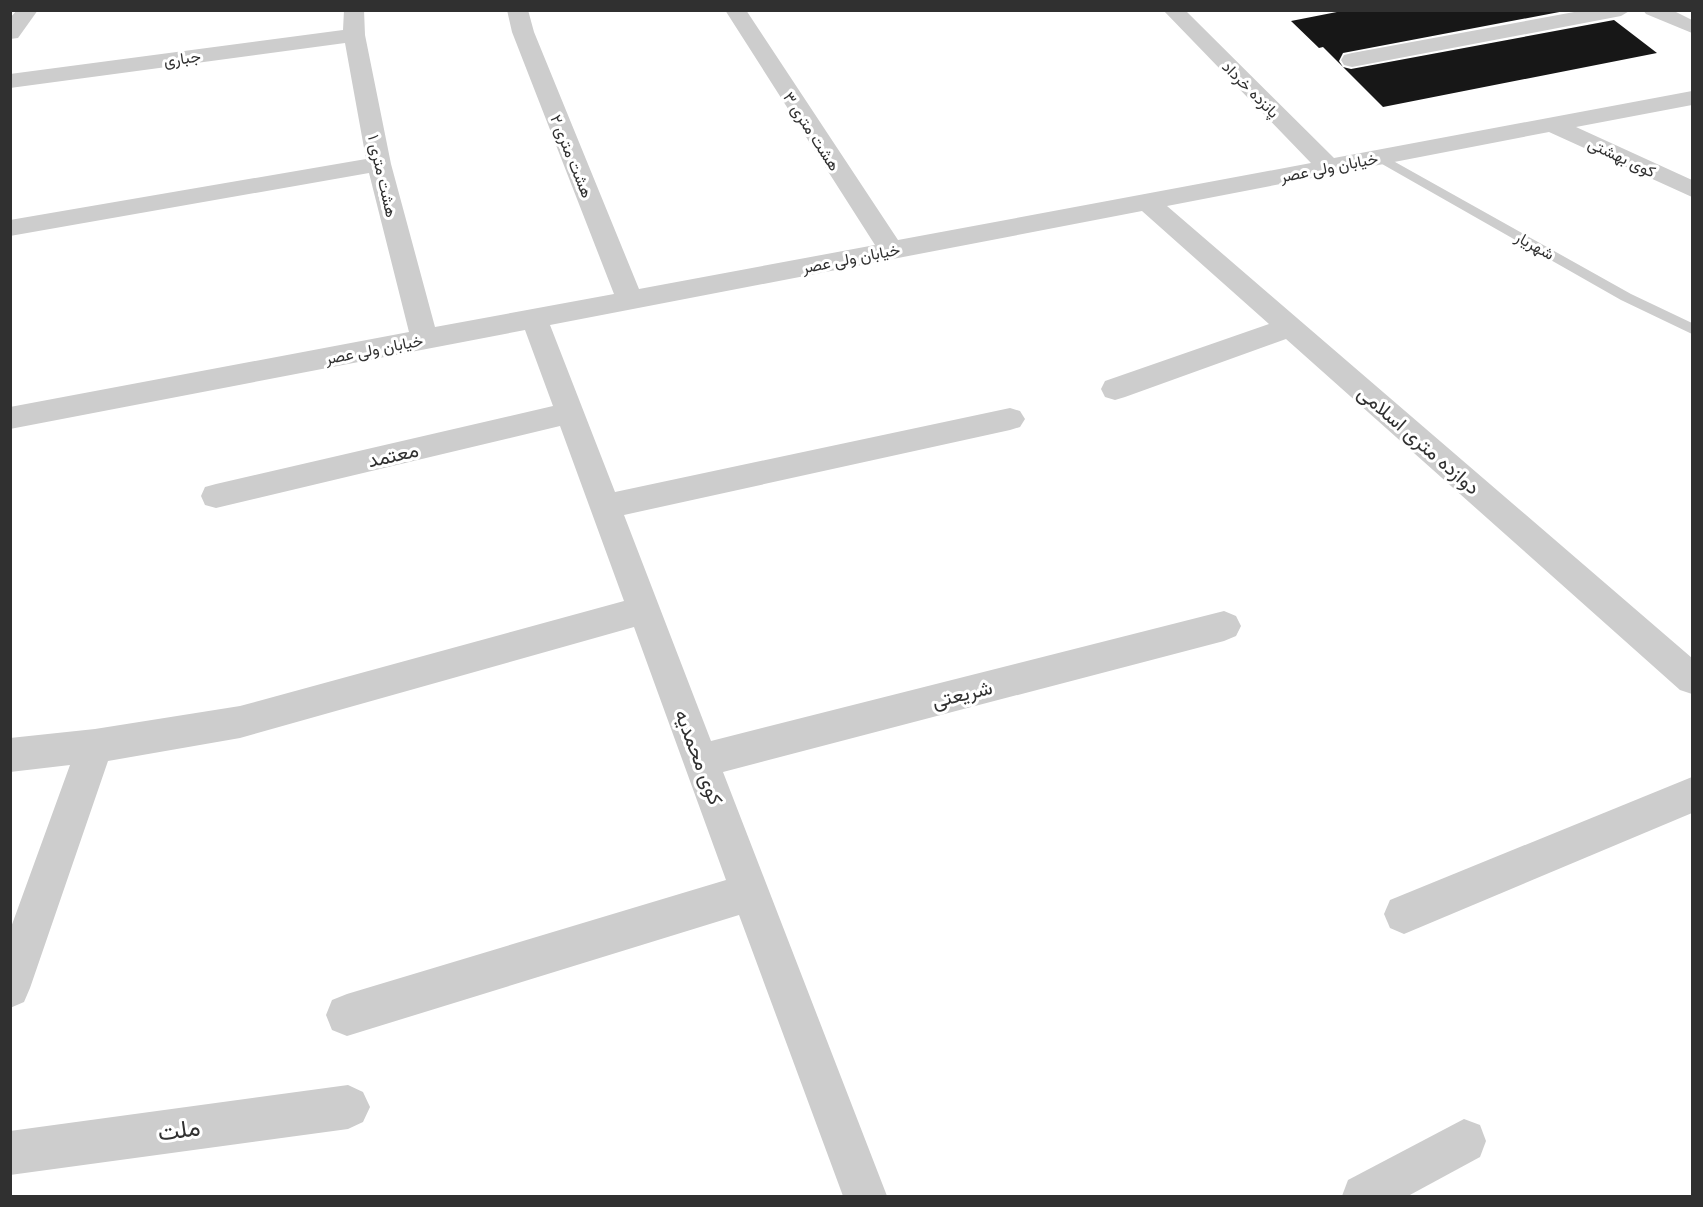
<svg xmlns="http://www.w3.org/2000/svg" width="1703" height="1207" viewBox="0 0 1703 1207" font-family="'Open Sans',Vazirmatn,sans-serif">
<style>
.building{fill:#171717}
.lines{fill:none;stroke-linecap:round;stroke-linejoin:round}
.service{fill:#cdcdcd;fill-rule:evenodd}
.minor{fill:#cdcdcd;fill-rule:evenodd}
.tertiary{fill:#cdcdcd;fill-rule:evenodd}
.labels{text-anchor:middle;stroke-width:6;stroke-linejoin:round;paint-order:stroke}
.far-street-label{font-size:16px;fill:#303030;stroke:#fff}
.street-label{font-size:20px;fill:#303030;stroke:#fff}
.near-street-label{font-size:24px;fill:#303030;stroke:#fff}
</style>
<rect width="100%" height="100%" fill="#fff"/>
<polygon class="building" points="1347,10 1570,10 1343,53 1339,61 1343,67 1351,69 1614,20 1657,53 1383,107 1323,47 1319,48 1291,21"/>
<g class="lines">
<polygon class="service" points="1379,153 1631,294 1692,323 1692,334 1621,300 1375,160 1375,154"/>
<g class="minor">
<polygon points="344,10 364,10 365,35 391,164 435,327 614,294 512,32 507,10 528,10 534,32 639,289 875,245 725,10 746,10 898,240 1311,163 1163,10 1185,10 1334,158 1692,91 1692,105 1576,127 1692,180 1692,197 1549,132 1167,206 1692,658 1692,694 1680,690 1286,339 1125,397 1115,400 1105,397 1101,389 1105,381 1269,324 1142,211 550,325 615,492 1010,408 1020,411 1025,419 1020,427 1010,430 624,515 711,741 1224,611 1236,616 1241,626 1236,636 1224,641 723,772 887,1196 843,1196 739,915 347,1036 332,1030 326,1015 332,1000 347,994 726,880 634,627 240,738 108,761 30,988 24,1002 10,1008 10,930 70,765 10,772 10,738 95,729 240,706 624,601 560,426 216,508 205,505 201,496 205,487 216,484 553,406 525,330 10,429 10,407 409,332 369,173 10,236 10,220 366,159 345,43 10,88 10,74 343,30"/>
<polygon points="1585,10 1631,10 1621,16 1352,67 1344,65 1341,60 1344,55 1352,53"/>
<polygon points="1643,10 1672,10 1692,20 1692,33 1646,14"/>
<polygon points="1692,777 1692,813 1404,934 1390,928 1384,914 1390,900"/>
<polygon points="348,1085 363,1092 370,1107 363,1122 348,1129 10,1175 10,1131"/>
<polygon points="1464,1119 1480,1125 1486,1141 1480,1157 1408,1196 1342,1196 1348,1180"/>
</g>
<polygon class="tertiary" points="17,10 38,10 18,38 10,39 10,18"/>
</g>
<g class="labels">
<g class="far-street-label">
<text transform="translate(182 58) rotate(-8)" y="6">جباری</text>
<text transform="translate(1251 89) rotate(45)" y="6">پانزده خرداد</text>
<text transform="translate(812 131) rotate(57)" y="6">هشت متری ۳</text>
<text transform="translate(572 156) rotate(68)" y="6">هشت متری ۲</text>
<text transform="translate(1622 157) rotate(25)" y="6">کوی بهشتی</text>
<text transform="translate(1329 167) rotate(-11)" y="6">خیابان ولی عصر</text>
<text transform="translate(383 176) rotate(77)" y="6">هشت متری ۱</text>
<text transform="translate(1535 245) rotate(29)" y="6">شهریار</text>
<text transform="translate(851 258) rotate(-11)" y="6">خیابان ولی عصر</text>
<text transform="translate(374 349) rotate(-11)" y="6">خیابان ولی عصر</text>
</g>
<g class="street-label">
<text transform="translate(1419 440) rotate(41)" y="7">دوازده متری اسلامی</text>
<text transform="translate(393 455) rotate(-13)" y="7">معتمد</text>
<text transform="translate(962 694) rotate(-14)" y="7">شریعتی</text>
<text transform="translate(699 757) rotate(69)" y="7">کوی محمدیه</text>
</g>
<g class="near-street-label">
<text transform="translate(179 1130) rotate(-8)" y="8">ملت</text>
</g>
</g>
<rect width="1703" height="1207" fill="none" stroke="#303030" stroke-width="24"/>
</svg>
